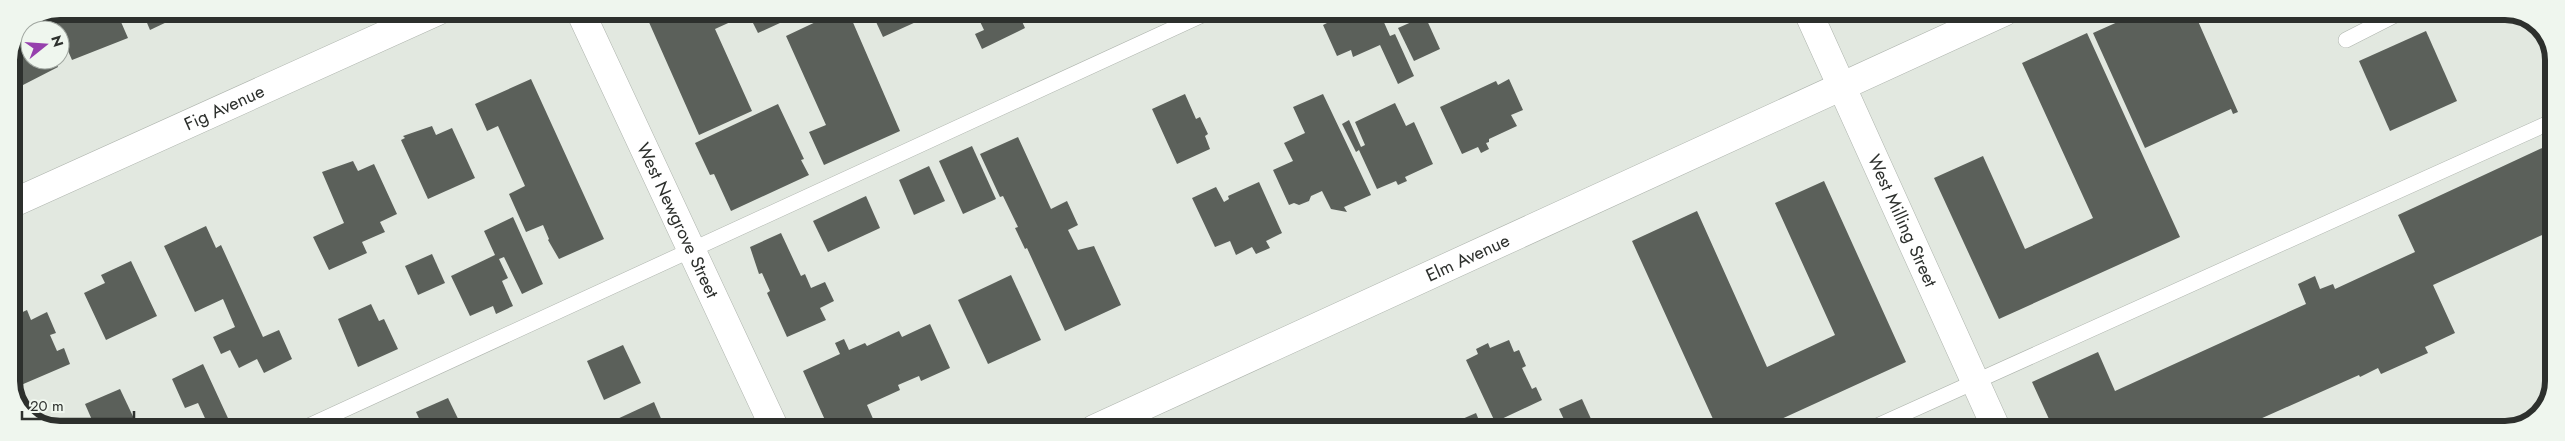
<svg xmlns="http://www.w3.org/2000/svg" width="2565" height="441" viewBox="0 0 2565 441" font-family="Jost,sans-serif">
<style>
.building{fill:#5b605a}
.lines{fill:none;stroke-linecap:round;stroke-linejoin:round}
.service-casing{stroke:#aeb4ad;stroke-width:16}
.minor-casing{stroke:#aeb4ad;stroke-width:29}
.service{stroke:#fff;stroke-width:15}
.minor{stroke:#fff;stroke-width:28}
.labels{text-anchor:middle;stroke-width:5;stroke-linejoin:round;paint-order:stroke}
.street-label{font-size:18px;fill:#2d302d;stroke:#eff6ee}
.rim{fill:none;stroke:#2d302d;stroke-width:6}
</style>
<rect width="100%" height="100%" fill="#e2e8e0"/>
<g class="building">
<polygon points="60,11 127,11 118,15 128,38 72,60 52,14"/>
<polygon points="142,11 190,11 150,30"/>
<polygon points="644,11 733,11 737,19 715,29 752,111 699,135"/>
<polygon points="747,11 806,11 758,33"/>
<polygon points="839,11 848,11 900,131 824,165 809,132 826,125 786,36"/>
<polygon points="871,11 927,11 929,16 883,37"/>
<polygon points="975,11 1031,11 1020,17 1025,28 982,49 975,34 984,30"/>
<polygon points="1342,11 1379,11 1390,36 1395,34 1414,76 1398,84 1380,45 1353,57 1351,50 1337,56 1323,25 1337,18 1336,14"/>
<polygon points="2140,12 2194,12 2238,112 2233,114 2231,109 2145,148 2093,33"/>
<polygon points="2316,12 2329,12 2318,17"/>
<polygon points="1425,16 1440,49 1414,61 1398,28"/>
<polygon points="37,21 41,30 30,30 30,60 55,60 58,67 23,85 19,78 11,81 11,60 26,25"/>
<polygon points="2426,31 2457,101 2390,131 2359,61"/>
<polygon points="2087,33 2180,237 1999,319 1934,178 1983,156 2025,249 2093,218 2022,63"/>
<polygon points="531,79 604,239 559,259 548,240 549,239 543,225 526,232 509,194 525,186 498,126 487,131 475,104"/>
<polygon points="1509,79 1523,110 1511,115 1517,126 1489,139 1489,142 1486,143 1489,149 1481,153 1478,147 1462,154 1440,107 1496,81 1498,85"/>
<polygon points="1185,94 1196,119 1200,117 1208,134 1205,136 1210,149 1177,164 1152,109"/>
<polygon points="1323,94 1371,195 1344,207 1347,212 1331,209 1322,191 1311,196 1309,201 1299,205 1294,203 1289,205 1273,170 1293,161 1284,143 1305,133 1293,107"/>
<polygon points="1395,103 1406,126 1414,122 1433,164 1405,177 1407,181 1398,185 1396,181 1377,189 1359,150 1356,152 1342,124 1349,120 1361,147 1365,145 1355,122"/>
<polygon points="778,104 804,159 801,160 809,175 731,211 714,174 710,175 695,143"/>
<polygon points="432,126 436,135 452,128 475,178 428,199 401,140 405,138 403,136"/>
<polygon points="1018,137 1051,209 1067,201 1078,225 1068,230 1078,250 1094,246 1121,305 1065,331 1027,248 1025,249 1015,228 1018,227 1003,196 1000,197 980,154"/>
<polygon points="2553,143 2553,230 2433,285 2455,333 2425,347 2428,353 2381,374 2378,368 2360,377 2359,375 2260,419 2265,429 2262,430 2054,430 2032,382 2098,352 2115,391 2306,304 2298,284 2315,276 2320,289 2333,284 2335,289 2415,252 2398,215"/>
<polygon points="972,146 996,199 963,214 939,161"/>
<polygon points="353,161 358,171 374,164 397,214 380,222 385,232 362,242 367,253 329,270 313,237 344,223 322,172"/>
<polygon points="929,166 945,201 914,215 899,180"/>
<polygon points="1824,181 1906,362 1757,430 1718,430 1632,241 1697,211 1767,367 1835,335 1775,203"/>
<polygon points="1259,182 1282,233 1266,241 1270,248 1256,254 1252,247 1236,255 1230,241 1215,247 1192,198 1216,187 1224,202 1229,199 1228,196"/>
<polygon points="866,196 880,228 828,252 813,221"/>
<polygon points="513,217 543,284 522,294 504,257 499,259 508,278 502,281 513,306 496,314 493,306 470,316 451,276 495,255 484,231"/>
<polygon points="206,226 216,248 221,245 263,337 279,330 292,359 264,373 257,359 239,368 230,350 221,354 213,337 235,327 223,299 195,312 164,246"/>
<polygon points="781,233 801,276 805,274 811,288 825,282 834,301 820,308 826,320 787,337 767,293 770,291 762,273 759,274 750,247"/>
<polygon points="432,254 445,283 418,295 405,266"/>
<polygon points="131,261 157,316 106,340 84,293 105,283 101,275"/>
<polygon points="1011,275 1041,340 988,364 958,300"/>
<polygon points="371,304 379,321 384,319 398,349 358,367 338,319"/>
<polygon points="27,310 31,320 47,312 56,333 50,335 57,351 64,348 70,364 21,385 22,389 18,391 12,375 12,317"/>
<polygon points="930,324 950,368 921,381 919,376 898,385 900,390 867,405 874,421 855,429 829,429 803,371 840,354 835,343 844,339 849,350 865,343 867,346 899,331 902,337"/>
<polygon points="1509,340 1514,352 1519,350 1526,366 1522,368 1532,389 1536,387 1542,400 1495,422 1466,360 1478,354 1476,349 1488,343 1490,348"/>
<polygon points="623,345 641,383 604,400 587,361"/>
<polygon points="203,364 233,429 210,429 198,403 185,408 172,379"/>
<polygon points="120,389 139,429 96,429 85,404"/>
<polygon points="448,398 463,429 424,429 416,412"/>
<polygon points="1582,399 1596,430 1569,430 1559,409"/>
<polygon points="654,402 665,428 619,429 615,420"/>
<polygon points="1476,413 1483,430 1445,430 1444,427"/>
</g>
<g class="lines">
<g class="service-casing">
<g id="service">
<polyline points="2346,40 2401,12"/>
<polyline points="302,429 1211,11"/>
<polyline points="1868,430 2553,121"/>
</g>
</g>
<g class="minor-casing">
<g id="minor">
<path id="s1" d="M580,11L775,429"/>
<path id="s2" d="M1808,12L1997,430"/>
<path id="s3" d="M11,204L438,11"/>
<path id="s4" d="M1094,429L2004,12"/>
</g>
</g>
<use href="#service" class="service"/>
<use href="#minor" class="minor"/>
</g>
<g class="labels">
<g class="street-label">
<text dy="6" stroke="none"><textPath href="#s3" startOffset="234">Fig Avenue</textPath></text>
<text dy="6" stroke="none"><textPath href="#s1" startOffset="231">West Newgrove Street</textPath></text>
<text dy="6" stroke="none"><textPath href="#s2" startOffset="229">West Milling Street</textPath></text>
<text dy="6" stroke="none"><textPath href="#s4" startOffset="411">Elm Avenue</textPath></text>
</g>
</g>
<path d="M0 0H2565V441H0ZM60 20H2505A40 40 0 0 1 2545 60V381A40 40 0 0 1 2505 421H60A40 40 0 0 1 20 381V60A40 40 0 0 1 60 20Z" fill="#eff6ee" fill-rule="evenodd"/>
<path class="rim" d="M60 20H2505A40 40 0 0 1 2545 60V381A40 40 0 0 1 2505 421H60A40 40 0 0 1 20 381V60A40 40 0 0 1 60 20Z"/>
<g transform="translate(45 45) rotate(73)"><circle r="24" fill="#eff6ee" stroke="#a1a7a1"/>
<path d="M0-4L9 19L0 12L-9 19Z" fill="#9640ad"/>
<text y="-8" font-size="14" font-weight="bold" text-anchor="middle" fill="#2d302d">N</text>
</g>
<path d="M22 411v8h112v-8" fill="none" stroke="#2d302d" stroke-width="2.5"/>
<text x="30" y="411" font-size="15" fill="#2d302d" stroke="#eff6ee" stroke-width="4" paint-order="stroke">20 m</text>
</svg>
